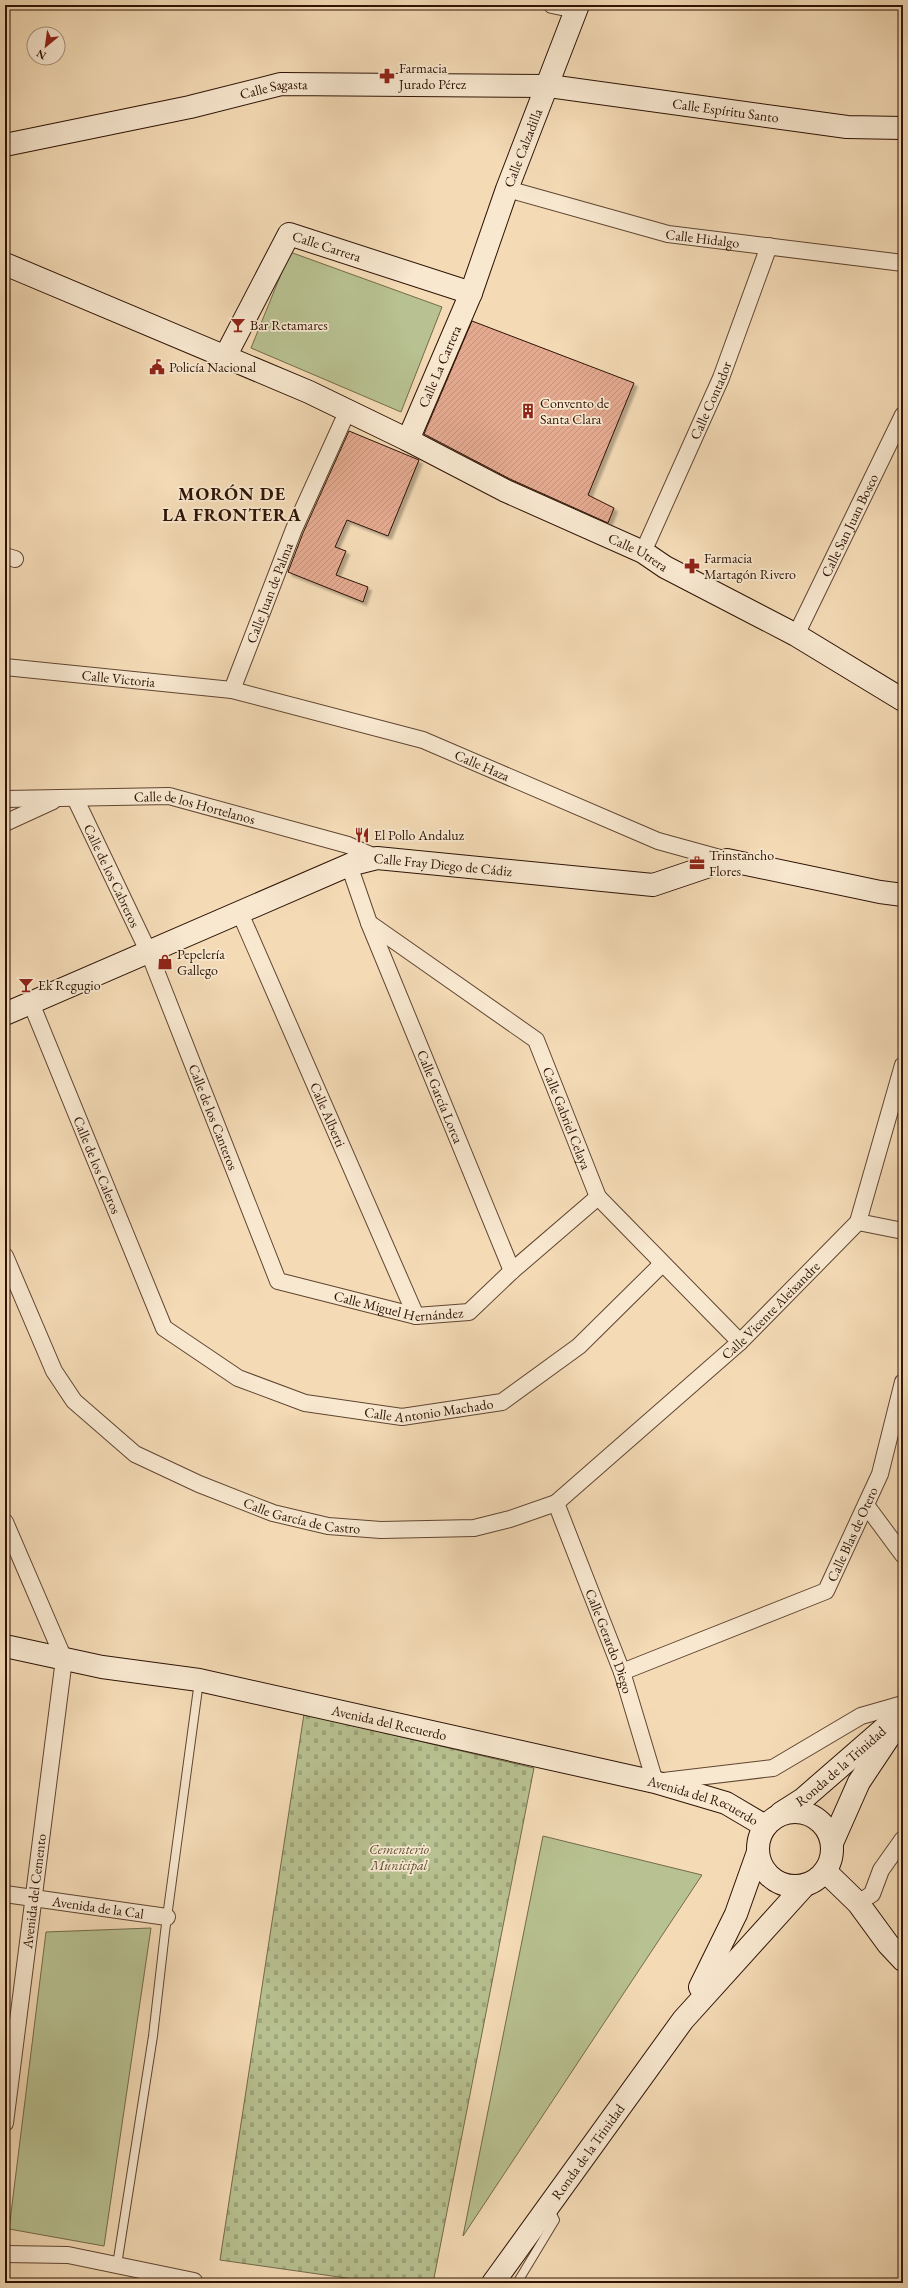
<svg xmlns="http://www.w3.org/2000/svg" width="908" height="2288" viewBox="0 0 908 2288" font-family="'EB Garamond',serif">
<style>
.cemetery{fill:url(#cemetery-stones);stroke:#736a4b}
.green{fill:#b8c191;stroke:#736a4b}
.building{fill:url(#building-hatch);stroke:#2e1305;filter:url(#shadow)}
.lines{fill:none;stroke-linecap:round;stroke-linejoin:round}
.lane-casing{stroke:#604531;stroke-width:10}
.street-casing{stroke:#604531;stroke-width:18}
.secondary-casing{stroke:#2e1305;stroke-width:24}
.lane{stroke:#f8e8d0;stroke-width:8}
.street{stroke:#f8e8d0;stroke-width:16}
.secondary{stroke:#f8e8d0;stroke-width:22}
.labels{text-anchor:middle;stroke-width:3.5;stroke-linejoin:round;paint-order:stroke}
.poi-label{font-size:14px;fill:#2e1305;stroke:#f8e8d0;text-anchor:start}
.street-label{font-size:14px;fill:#2e1305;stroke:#f8e8d0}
.park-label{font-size:14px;font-style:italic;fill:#5e5036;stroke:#f8e8d0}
.district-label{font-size:18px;font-weight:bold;letter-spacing:1px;fill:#2e1305;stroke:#f8e8d0}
</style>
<defs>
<pattern id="cemetery-stones" width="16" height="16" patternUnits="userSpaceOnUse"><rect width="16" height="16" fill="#b8c191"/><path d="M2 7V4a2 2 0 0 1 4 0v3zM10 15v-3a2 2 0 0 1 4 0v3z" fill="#9ea57c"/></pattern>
<pattern id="building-hatch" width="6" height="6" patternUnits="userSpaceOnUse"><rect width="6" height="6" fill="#e4aa90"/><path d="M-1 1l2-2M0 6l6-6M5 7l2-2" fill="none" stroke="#c4917b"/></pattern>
<filter id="shadow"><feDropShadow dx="3.5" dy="3.5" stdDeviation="1" flood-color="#0004"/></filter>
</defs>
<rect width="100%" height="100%" fill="#f4dbb6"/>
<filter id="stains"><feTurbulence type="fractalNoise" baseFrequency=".005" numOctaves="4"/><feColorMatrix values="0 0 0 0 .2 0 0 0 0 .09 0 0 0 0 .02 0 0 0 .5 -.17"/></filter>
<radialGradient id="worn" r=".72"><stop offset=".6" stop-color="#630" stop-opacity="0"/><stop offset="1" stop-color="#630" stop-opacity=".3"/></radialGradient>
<polygon class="cemetery" points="304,1714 534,1768 433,2283 381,2283 220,2260"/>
<g class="green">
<polygon points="290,252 442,307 401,412 251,348"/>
<polygon points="543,1836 702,1875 463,2236"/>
<polygon points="151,1928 104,2246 9,2229 46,1932"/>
</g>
<g class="building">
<polygon points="472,321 634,383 588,495 614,508 608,523 510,479 424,434"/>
<polygon points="349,431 419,460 388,536 347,520 335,547 346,551 336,575 368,587 363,602 288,572 303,533"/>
</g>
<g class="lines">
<g class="lane-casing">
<g id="lane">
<polyline points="117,2265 153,2036 165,1932 199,1681"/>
<polyline points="517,2283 555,2220 549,2208"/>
</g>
</g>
<g class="street-casing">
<g id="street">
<polyline points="552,5 576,10"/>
<path id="s1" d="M507,189L668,234L903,263"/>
<path id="s2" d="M643,552L721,378L769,246"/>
<polyline points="5,556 15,559"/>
<path id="s3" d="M796,635L903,415"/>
<path id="s4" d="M5,667L232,690L423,740L658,841L727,860"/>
<path id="s5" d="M232,690L294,529L348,410"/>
<path id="s6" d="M75,798L149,953L278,1281L416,1316L469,1312L512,1271L598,1197"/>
<path id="s7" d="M5,799L169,796L348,845L377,858"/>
<polyline points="5,823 53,801"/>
<path id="s8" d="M349,865L369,923L512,1271"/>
<path id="s9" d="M240,913L416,1316"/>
<path id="s10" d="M369,923L536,1040L598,1197L740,1342"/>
<path id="s11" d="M31,1003L164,1328L238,1378L305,1403L402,1417L502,1402L579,1346L662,1264"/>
<polyline points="858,1222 903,1231"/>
<path id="s12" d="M5,1256L54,1371L74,1401L135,1454L199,1484L273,1513L328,1526L381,1530L474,1528L510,1519L556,1503L740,1342L858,1222L903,1065"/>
<path id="s13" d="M556,1503L622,1672L655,1782L773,1768L861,1716L903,1704"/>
<polyline points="866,1505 903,1555"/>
<polyline points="5,1522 64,1659 5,2123"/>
<path id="s14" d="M622,1672L826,1591L880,1474L903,1382"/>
<path id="s15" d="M5,1894L167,1917"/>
<polyline points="858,1903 872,1894 881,1870 903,1839"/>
<polyline points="5,2254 68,2255 194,2281"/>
</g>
</g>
<g class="secondary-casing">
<g id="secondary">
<path id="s16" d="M5,145L190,107L281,84L549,86L847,127L903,128"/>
<path id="s17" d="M5,264L309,392L408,440L506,491L643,552L665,567L796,635L903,700"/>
<path id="s18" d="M226,355L289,234L471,293"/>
<path id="s19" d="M408,440L471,293L507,189L578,5"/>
<path id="s20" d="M5,1014L349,865L377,858L653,885L727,860L880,892L903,895"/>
<path id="s21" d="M5,1646L102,1667L199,1680L655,1782L726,1803L765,1826"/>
<circle cx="795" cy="1849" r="37"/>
<path id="s22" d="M781,1813L803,1799L903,1712"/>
<polyline points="832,1843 859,1782 891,1734"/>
<polyline points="825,1871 858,1903 888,1944 903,1960"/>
<polyline points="700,1987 736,1914 758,1852"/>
<path id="s23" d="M493,2283L683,2020L805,1885"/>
</g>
</g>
<use href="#lane" class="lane"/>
<use href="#street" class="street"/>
<use href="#secondary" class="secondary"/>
</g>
<defs>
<g id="pharmacy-bare" transform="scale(1.2)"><path d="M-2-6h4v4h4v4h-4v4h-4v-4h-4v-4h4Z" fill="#8f2418" stroke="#f8e8d0" stroke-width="2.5" paint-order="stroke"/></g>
<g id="bar-bare" transform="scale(1.2)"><path d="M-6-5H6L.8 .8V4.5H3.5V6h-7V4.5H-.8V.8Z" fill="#8f2418" stroke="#f8e8d0" stroke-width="2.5" paint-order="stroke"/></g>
<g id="civic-bare" transform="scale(1.2)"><path d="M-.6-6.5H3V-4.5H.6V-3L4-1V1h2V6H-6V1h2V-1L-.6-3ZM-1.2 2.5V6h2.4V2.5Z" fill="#8f2418" stroke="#f8e8d0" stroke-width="2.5" paint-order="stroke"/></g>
<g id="building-bare" transform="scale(1.2)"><path d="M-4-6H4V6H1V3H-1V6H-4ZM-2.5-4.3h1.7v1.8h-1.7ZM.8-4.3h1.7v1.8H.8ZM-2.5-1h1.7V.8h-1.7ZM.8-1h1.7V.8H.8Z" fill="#8f2418" stroke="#f8e8d0" stroke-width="2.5" paint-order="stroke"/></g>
<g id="restaurant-bare" transform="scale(1.2)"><path d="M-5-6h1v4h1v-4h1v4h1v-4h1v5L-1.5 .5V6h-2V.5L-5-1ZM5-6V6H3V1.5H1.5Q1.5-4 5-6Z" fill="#8f2418" stroke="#f8e8d0" stroke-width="2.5" paint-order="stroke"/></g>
<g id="office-bare" transform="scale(1.2)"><path d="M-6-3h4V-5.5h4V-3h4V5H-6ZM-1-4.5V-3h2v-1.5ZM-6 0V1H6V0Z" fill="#8f2418" stroke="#f8e8d0" stroke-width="2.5" paint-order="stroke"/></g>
<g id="shop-bare" transform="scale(1.2)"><path d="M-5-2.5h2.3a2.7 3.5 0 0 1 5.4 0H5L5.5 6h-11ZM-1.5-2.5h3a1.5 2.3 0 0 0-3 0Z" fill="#8f2418" stroke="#f8e8d0" stroke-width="2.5" paint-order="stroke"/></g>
</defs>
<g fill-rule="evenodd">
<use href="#pharmacy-bare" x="387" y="76"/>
<use href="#bar-bare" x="238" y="325"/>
<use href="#civic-bare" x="157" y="367"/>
<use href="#building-bare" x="528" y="411"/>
<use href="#pharmacy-bare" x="692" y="566"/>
<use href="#restaurant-bare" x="362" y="835"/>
<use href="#office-bare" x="697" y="863"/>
<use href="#shop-bare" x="165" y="962"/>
<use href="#bar-bare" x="26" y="985"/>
</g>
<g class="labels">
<g class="poi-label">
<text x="399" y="73">Farmacia<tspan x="399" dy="16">Jurado Pérez</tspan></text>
<text x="250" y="330">Bar Retamares</text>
<text x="169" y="372">Policía Nacional</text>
<text x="540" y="408">Convento de<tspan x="540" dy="16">Santa Clara</tspan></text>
<text x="704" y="563">Farmacia<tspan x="704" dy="16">Martagón Rivero</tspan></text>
<text x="374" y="840">El Pollo Andaluz</text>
<text x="709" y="860">Trinstancho<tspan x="709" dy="16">Flores</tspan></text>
<text x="177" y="959">Pepelería<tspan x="177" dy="16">Gallego</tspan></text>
<text x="38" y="990">Ek Regugio</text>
</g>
<g class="street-label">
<text dy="5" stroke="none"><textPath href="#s16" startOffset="275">Calle Sagasta</textPath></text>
<text dy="5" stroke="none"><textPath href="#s16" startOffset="729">Calle Espíritu Santo</textPath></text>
<text dy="5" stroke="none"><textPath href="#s19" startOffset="314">Calle Calzadilla</textPath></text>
<text dy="5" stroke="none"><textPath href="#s1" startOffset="202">Calle Hidalgo</textPath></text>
<text dy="5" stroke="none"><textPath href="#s18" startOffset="176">Calle Carrera</textPath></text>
<text dy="5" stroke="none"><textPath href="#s19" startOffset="80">Calle La Carrera</textPath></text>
<text dy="5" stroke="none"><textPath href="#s2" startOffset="166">Calle Contador</textPath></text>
<text dy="5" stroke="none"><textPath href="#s3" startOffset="122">Calle San Juan Bosco</textPath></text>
<text dy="5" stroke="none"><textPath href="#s17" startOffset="696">Calle Utrera</textPath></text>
<text dy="5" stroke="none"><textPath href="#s5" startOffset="104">Calle Juan de Palma</textPath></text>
<text dy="5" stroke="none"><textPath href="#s4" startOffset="114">Calle Victoria</textPath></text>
<text dy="5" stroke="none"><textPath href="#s4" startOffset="490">Calle Haza</textPath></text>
<text dy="5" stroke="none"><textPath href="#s7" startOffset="191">Calle de los Hortelanos</textPath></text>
<text dy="5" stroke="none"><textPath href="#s20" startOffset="470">Calle Fray Diego de Cádiz</textPath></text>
<text dy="5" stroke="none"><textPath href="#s6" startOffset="86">Calle de los Cabreros</textPath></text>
<text dy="5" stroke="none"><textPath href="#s8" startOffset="249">Calle García Lorca</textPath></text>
<text dy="5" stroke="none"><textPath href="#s9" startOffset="220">Calle Alberti</textPath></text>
<text dy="5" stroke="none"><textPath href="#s6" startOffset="348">Calle de los Canteros</textPath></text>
<text dy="5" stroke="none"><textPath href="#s10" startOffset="288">Calle Gabriel Celaya</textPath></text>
<text dy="5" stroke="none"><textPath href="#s11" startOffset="175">Calle de los Caleros</textPath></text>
<text dy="5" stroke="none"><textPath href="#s6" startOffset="648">Calle Miguel Hernández</textPath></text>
<text dy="5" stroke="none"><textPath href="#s12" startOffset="969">Calle Vicente Aleixandre</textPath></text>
<text dy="5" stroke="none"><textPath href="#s11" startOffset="637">Calle Antonio Machado</textPath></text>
<text dy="5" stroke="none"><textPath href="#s12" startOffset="421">Calle García de Castro</textPath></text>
<text dy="5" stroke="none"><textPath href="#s14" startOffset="282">Calle Blas de Otero</textPath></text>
<text dy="5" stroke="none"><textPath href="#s13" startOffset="148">Calle Gerardo Diego</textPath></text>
<text dy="5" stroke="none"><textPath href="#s21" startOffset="392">Avenida del Recuerdo</textPath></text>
<text dy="5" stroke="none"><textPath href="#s22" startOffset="76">Ronda de la Trinidad</textPath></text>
<text dy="5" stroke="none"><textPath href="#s21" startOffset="716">Avenida del Recuerdo</textPath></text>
<text transform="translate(34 1891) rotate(-83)" y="5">Avenida del Cemento</text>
<text dy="5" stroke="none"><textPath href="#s15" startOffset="94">Avenida de la Cal</textPath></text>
<text dy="5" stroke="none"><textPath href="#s23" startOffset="162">Ronda de la Trinidad</textPath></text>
</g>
<g class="park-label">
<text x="399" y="1854">Cementerio<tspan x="399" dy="16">Municipal</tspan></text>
</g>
<g class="district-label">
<text x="232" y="500">MORÓN DE<tspan x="232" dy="21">LA FRONTERA</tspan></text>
</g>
</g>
<rect width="908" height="2288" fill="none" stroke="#f4dbb6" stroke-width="20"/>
<rect x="6" y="6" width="896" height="2276" fill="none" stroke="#2e1305" stroke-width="2"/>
<rect x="10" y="10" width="888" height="2268" fill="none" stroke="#2e1305"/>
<g transform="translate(46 46) rotate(209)"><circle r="19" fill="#f8e8d0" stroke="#a7937f"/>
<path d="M0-3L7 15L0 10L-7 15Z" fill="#8f2418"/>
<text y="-6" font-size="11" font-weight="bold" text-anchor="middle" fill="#2e1305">N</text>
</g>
<rect width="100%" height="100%" filter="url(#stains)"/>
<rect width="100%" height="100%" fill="url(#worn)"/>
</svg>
